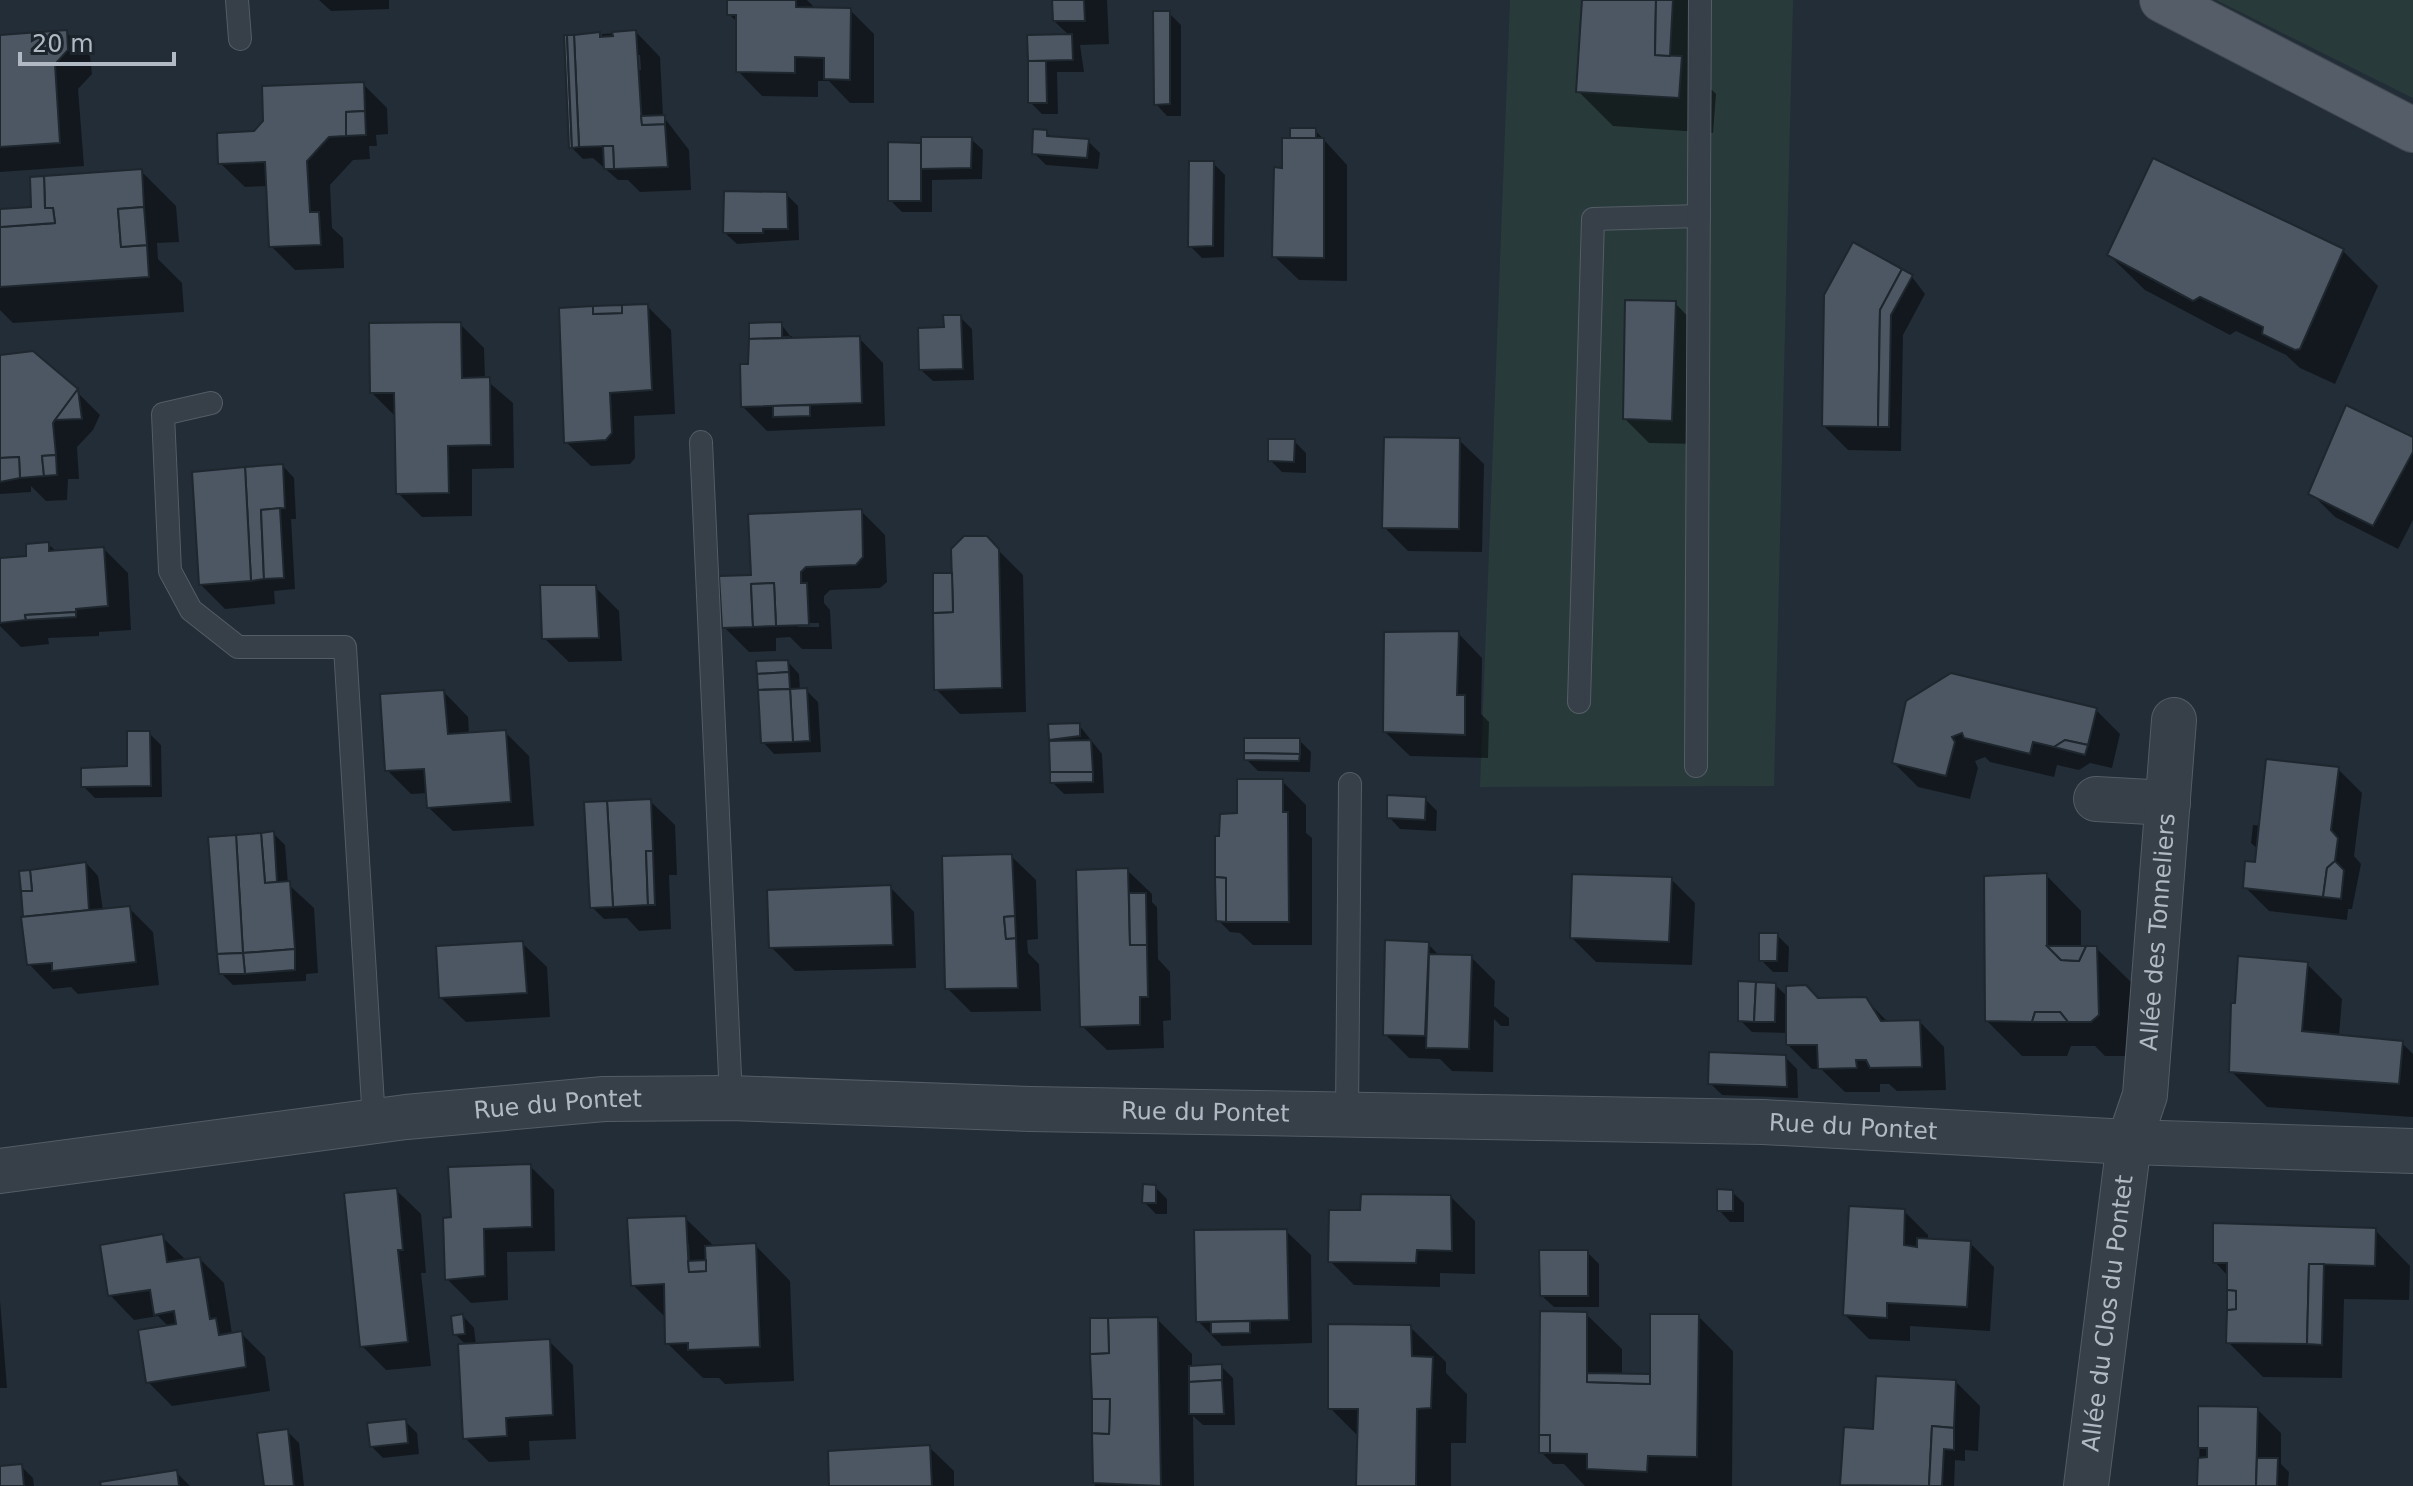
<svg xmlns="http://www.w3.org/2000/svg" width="2413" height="1486" viewBox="0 0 2413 1486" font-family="'DejaVu Sans',sans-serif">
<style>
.green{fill:#283b3a}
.shadow{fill:#0007;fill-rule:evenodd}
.building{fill:#4c5763;stroke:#1e262e;stroke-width:2}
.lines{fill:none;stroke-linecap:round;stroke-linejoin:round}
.lane-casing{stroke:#545d66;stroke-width:24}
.street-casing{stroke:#545d66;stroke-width:46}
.primary-casing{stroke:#404851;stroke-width:46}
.lane{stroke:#373f48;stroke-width:22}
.street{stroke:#373f48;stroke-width:44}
.primary{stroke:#555e68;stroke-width:44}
.labels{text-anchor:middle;stroke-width:7;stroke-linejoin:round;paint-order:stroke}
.street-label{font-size:24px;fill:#b1bac4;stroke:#1c242c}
</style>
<rect width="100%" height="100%" fill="#232d37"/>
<g class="green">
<polygon points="1510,0 1793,0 1774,786 1480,787"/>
<polygon points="2216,0 2413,0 2413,98"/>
</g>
<g class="shadow">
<polygon points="319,0 389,0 389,9 331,11"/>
<polygon points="807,0 816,9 850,10 874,34 874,103 850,103 829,81 818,81 818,97 762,96 738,71 738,23 729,14 729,1"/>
<polygon points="1054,0 1107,0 1109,44 1080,45 1084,72 1057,72 1058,114 1042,114 1030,102 1029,37 1070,36 1054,21"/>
<polygon points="1584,0 1710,0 1690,68 1716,94 1713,133 1613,126 1578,91"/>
<polygon points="1169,13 1181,25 1181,116 1167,116 1156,104"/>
<polygon points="66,32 90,56 92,74 78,89 84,166 0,172 0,37"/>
<path d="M636,32L660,57L663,116L689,150L691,190L640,192L628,180H618L593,158L583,159L571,147L600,34L602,37V34ZM636,55H640L641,70H637Z"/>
<polygon points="363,84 387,108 388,134 376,135 377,146 369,146 370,159 353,160 330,185 332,228 343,238 344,268 295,270 271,246 268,186 245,187 220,163 255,133"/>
<polygon points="1315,130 1347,165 1347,281 1299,280 1274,256 1284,170"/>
<polygon points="1046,132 1052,138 1088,141 1100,153 1098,169 1046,165 1034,153"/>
<polygon points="971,139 983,150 982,179 932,180 932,212 902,212 890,200 923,145"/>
<polygon points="2154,161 2343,251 2378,286 2335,384 2300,368 2286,355 2236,331 2230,335 2145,290 2109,255"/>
<polygon points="1213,163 1225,175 1224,257 1202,258 1190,246"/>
<polygon points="141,171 176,206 179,242 157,243 158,259 182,283 184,312 13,323 0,310 0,211 34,209"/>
<polygon points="786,194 798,206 799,240 737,244 725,233"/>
<polygon points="1912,277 1925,294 1903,335 1901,451 1848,450 1824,426"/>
<polygon points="1675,303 1699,328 1696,444 1649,443 1625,419"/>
<polygon points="647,306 671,330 675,414 634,416 635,458 630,464 591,466 566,442"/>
<polygon points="960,317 972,329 974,380 933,381 921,370 946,329"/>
<polygon points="460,324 484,348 485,379 513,403 514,468 472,469 472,516 422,517 398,493 396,417 372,393"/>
<path d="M781,324L793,340L859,338L883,363L885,426L767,431L743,407L750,366L751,325ZM792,336V340L760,341V337Z"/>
<polygon points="0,357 76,391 100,415 93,430 77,447 79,479 68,479 67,500 46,501 31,486 31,492 0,494"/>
<polygon points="2413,439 2413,520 2398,549 2335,517 2311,493"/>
<polygon points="1459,440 1484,464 1482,552 1408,551 1384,527"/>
<polygon points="1294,441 1306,453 1306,473 1282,472 1270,460"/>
<polygon points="283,466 294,478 296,519 291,519 295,589 274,591 275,604 225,609 201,585"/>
<path d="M861,511L885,535L887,582L880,588L830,590L824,596V603L830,610L832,649H802L790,637L776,638V651L749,652L724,627L753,577ZM798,623H819V627H798Z"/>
<polygon points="986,538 1023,575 1026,712 960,714 936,689 954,575"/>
<polygon points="48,544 57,552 104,549 128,573 131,630 99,632 99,636 48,638 49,644 21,647 0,626 0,560 28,558"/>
<polygon points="595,587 619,611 622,661 569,662 544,638"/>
<polygon points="1458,633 1482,658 1481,714 1489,722 1488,758 1410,756 1385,732"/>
<polygon points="788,662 799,674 800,690 806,690 818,702 821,752 774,754 763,742"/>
<polygon points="444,692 468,717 469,734 505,732 529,756 534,826 453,831 428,807 428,793 411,794 387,770"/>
<polygon points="1908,702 2096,710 2120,734 2112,768 2090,763 2079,770 2057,765 2054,777 1990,762 1985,757 1975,761 1978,768 1970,799 1918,787 1894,763"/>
<polygon points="1079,725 1102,754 1104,793 1064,794 1052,782 1050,726"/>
<polygon points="149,733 161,745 162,797 95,798 83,786 129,768"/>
<polygon points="1299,740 1311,752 1310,772 1258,771 1246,759"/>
<polygon points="2338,769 2362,793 2354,856 2361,864 2352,909 2348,909 2347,920 2269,911 2245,887 2257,864 2259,850 2251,843 2253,825 2261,826"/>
<polygon points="1282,781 1306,805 1306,833 1312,838 1312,945 1253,945 1240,933 1230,932 1218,920 1221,838 1239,815"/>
<polygon points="1425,799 1437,811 1436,831 1400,829 1389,817"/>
<polygon points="650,801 675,825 677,875 669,875 671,929 639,931 627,918 604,919 592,907"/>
<polygon points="273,833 285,845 288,884 314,908 318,973 306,974 306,981 233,985 221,973"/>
<polygon points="1011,856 1036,880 1038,939 1027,940 1028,953 1039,964 1041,1011 971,1012 947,988"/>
<polygon points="87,864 98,876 103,911 129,908 153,932 159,985 78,994 71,987 53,989 29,964 21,873"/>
<polygon points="1127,870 1152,894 1152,902 1157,907 1158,959 1170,972 1171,1020 1163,1021 1164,1048 1107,1050 1082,1026"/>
<polygon points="2046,875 2081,911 2081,948 2096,948 2132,983 2127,1056 2105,1056 2095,1046 2071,1046 2067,1056 2022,1056 1987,1021"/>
<polygon points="1671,879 1695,903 1692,965 1596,962 1572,938"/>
<polygon points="890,887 914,912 916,968 795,971 771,947"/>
<polygon points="1777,935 1789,947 1788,972 1773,972 1761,960"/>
<polygon points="522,943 547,967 550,1017 466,1022 441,998"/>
<polygon points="1428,944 1440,956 1471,957 1495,981 1494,1006 1509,1018 1509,1026 1501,1026 1494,1019 1493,1072 1452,1071 1440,1059 1409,1058 1385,1034"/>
<polygon points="2307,964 2342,999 2339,1036 2402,1043 2413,1054 2413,1117 2267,1107 2232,1072"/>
<polygon points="1775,985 1788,997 1865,999 1889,1023 1920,1022 1944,1047 1946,1090 1897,1091 1889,1084 1880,1084 1880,1092 1845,1092 1821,1069 1812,1069 1788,1045 1788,1033 1752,1032 1740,1020"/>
<polygon points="1785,1057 1797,1069 1798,1098 1722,1095 1710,1083"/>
<polygon points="530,1166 554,1190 555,1251 507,1252 508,1300 471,1303 447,1279 453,1219"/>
<polygon points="1155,1187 1167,1199 1167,1214 1156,1214 1144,1202"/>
<polygon points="396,1190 421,1214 426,1273 421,1273 431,1366 386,1370 362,1346"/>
<polygon points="1732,1192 1744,1203 1744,1222 1730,1222 1719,1210"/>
<polygon points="1451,1197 1475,1221 1475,1274 1440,1273 1440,1287 1354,1285 1330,1261 1362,1212"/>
<polygon points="1904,1211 1928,1235 1928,1241 1970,1243 1994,1267 1990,1331 1910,1326 1910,1341 1869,1339 1845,1315"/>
<path d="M685,1218L715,1247L755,1245L790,1281L794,1381L725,1384L719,1378H703L667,1343V1319L633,1285ZM685,1244H689L690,1263H686Z"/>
<polygon points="2375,1230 2410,1266 2409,1300 2344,1299 2342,1378 2263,1377 2228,1342 2229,1277 2215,1262"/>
<polygon points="1286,1231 1311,1255 1312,1343 1222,1346 1198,1321"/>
<polygon points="162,1237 187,1261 200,1259 224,1283 232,1334 241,1333 265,1357 270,1391 172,1406 148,1382 169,1327 158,1316 134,1320 110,1295"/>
<polygon points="1587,1252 1599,1264 1599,1307 1554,1307 1542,1296"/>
<polygon points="0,1300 7,1388 0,1388"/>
<polygon points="1586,1314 1622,1349 1622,1376 1652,1376 1698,1316 1733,1351 1732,1486 1585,1486 1564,1464 1553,1464 1541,1452"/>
<polygon points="463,1316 474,1328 476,1345 549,1341 573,1365 576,1439 529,1441 530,1460 489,1462 465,1438 466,1345 455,1334"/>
<polygon points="1157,1319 1192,1354 1192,1367 1221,1366 1233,1378 1235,1425 1203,1425 1193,1416 1194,1486 1095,1486 1092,1320"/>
<polygon points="1410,1327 1446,1362 1446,1373 1467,1394 1466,1443 1451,1443 1451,1486 1358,1486 1359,1437 1330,1408"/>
<polygon points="1956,1382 1980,1406 1978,1451 1965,1450 1965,1461 1955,1460 1954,1486 1842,1484 1875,1432"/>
<polygon points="2200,1408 2257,1409 2281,1433 2281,1464 2289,1472 2288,1486 2199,1486"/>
<polygon points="405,1421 417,1433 419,1454 383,1458 371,1446"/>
<polygon points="287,1431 299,1443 304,1486 266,1486"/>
<polygon points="929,1447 954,1471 954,1486 831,1486"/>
<polygon points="21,1466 33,1478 34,1486 0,1486 0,1468"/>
<polygon points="176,1472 190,1486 103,1486"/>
</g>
<g class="building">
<polygon points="727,0 796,0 796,7 851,8 850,80 824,79 824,58 795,57 795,73 736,72 736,15 727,15"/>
<polygon points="1052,0 1084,0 1085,21 1053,21"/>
<polygon points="1582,0 1656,0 1655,55 1682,56 1679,98 1576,92"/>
<polygon points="1656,0 1673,0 1670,56 1655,55"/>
<polygon points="1153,11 1170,11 1170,104 1154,105"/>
<polygon points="67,30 68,50 55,64 60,143 0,147 0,35"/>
<polygon points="636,30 642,125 665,124 668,167 614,169 613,146 579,147 574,35 600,32 600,37 613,36 612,32"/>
<polygon points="1072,34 1073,60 1028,61 1027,35"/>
<polygon points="564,35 567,35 572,148 569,148"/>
<polygon points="567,35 574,35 579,147 572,148"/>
<polygon points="1028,61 1046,61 1047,103 1028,103"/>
<polygon points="364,82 365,111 346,112 346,136 329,137 307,161 310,212 319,212 321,245 269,247 265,162 218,164 217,133 254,131 263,121 262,86"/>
<polygon points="365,111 366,135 346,136 346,112"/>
<polygon points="665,115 665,124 642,125 641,116"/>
<polygon points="1290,128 1316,128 1316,138 1290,139"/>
<polygon points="1033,129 1047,130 1047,136 1089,139 1087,158 1032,154"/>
<polygon points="921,137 972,137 971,168 921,169"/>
<polygon points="1282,138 1324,138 1324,258 1272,257 1274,167 1282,168"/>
<polygon points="888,142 921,143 921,201 888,201"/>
<polygon points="603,146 613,146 614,169 604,169"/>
<polygon points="2153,158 2344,249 2300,349 2295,350 2262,334 2263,327 2200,297 2193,301 2107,255"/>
<polygon points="1189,161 1214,161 1213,246 1188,247"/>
<polygon points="142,169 144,207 118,209 121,247 147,245 149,277 0,287 0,227 55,223 53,208 45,208 44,176"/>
<polygon points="44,176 45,208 53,208 55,223 0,227 0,209 31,207 30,177"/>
<polygon points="724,191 787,192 788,229 763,229 763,233 723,233"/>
<polygon points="144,207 147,245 121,247 118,209"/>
<polygon points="1853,242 1902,269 1880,310 1878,427 1822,426 1824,295"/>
<polygon points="1902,269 1913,275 1891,315 1889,427 1878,427 1880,310"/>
<polygon points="1625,300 1676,301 1672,421 1623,419"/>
<polygon points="648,304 652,390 610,393 612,433 606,440 564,443 559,308 593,306 593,314 622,313 622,305"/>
<polygon points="622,305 622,313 593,314 593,306"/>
<polygon points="943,315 961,315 963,369 919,370 918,328 944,327"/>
<polygon points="461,322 462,378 490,377 491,445 448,446 449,493 396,494 394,393 370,393 369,323"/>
<polygon points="782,322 782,338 749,339 749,323"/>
<polygon points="860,336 862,403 741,407 740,364 748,364 749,339"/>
<polygon points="33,351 78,389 53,423 56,455 42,456 44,476 20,478 19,457 0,458 0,355"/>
<polygon points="78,389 82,419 55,420"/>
<polygon points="810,405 810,416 773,417 773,406"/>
<polygon points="2346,405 2413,437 2413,452 2373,526 2308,494"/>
<polygon points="1384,437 1460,438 1459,529 1382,528"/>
<polygon points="1268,439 1295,439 1294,462 1268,461"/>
<polygon points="56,455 57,475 44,476 42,456"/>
<polygon points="19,457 20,478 0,482 0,458"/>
<polygon points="283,464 285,508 261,510 264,579 251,581 245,467"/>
<polygon points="245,467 251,581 199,585 192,472"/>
<polygon points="280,508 284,578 264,579 261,510"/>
<polygon points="862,509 863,557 856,565 806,567 801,572 801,583 807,583 809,625 776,626 774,583 751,584 753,627 722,628 719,576 751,575 748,514"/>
<polygon points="964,536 987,536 999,549 1002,688 934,690 933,613 953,612 951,549"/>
<polygon points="49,542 49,551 104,547 108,606 76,609 76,612 25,615 26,620 0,623 0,558 26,556 26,544"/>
<polygon points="933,573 952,573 953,612 933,613"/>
<polygon points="774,583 776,626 753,627 751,584"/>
<polygon points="540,585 596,585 599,638 542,639"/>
<polygon points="76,612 76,617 26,620 25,615"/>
<polygon points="1459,631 1457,695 1465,695 1465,735 1383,732 1384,632"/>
<polygon points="788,660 789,672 757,674 756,661"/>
<polygon points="789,672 790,689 758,690 757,674"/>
<polygon points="1951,673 2097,708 2088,745 2065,740 2054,747 2033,742 2030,754 1964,738 1962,733 1952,737 1955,742 1946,776 1892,763 1906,701"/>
<polygon points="807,688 810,741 793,742 790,689"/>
<polygon points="790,689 793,742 761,743 758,690"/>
<polygon points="444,690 448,734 506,730 511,802 427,808 424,769 385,771 380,694"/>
<polygon points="1080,723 1080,736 1049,740 1048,724"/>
<polygon points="127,731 150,731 151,786 81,787 81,768 127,766"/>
<polygon points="1244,738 1300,738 1300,754 1244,753"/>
<polygon points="1091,740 1093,772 1050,772 1049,741"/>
<polygon points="2065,740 2088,745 2085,755 2054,747"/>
<polygon points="1244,753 1300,754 1299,761 1244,760"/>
<polygon points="2266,759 2339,767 2331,830 2338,838 2335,861 2327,868 2323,897 2243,888 2245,861 2255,862"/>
<polygon points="1050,772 1093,772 1093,782 1050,783"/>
<polygon points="1237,779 1283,779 1283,812 1288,812 1289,922 1226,922 1226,878 1215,877 1215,836 1219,836 1220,814 1237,813"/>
<polygon points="1387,795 1426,797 1425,820 1387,818"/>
<polygon points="651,799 653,851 646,851 648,905 613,907 607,801"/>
<polygon points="607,801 613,907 590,908 584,802"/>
<polygon points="274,831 277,882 265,883 261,833"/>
<polygon points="261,833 265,883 290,881 295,949 243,953 236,835"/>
<polygon points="236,835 243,953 217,954 208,837"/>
<polygon points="646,851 653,851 655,905 648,905"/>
<polygon points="1012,854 1015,916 1004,917 1006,939 1016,938 1018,988 945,989 942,856"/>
<polygon points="2335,861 2344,870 2341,899 2323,897 2327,868"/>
<polygon points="86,862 89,910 23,917 21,891 32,891 30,870"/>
<polygon points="1128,868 1130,945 1147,945 1148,997 1140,997 1140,1025 1080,1027 1076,870"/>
<polygon points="30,870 32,891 21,891 19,871"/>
<polygon points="2047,873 2047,946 2061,960 2079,961 2086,946 2097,946 2099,1015 2091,1022 2068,1022 2060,1012 2035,1012 2032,1022 1985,1021 1984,876"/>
<polygon points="1572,874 1672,877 1669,942 1570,938"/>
<polygon points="1215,877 1226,878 1226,922 1216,921"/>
<polygon points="891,885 893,945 769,948 767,890"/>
<polygon points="1129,893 1146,893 1147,945 1130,945"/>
<polygon points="130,906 136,962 52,971 52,963 27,965 21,917"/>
<polygon points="1015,916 1016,938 1006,939 1004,917"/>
<polygon points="1759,933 1778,933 1777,961 1759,961"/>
<polygon points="1385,940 1429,942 1425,1036 1383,1035"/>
<polygon points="523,941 527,993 439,998 436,946"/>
<polygon points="2047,946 2086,946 2079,961 2061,960"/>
<polygon points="295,949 295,970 245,974 243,953"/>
<polygon points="243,953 245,974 219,974 217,954"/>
<polygon points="1429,954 1472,955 1469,1049 1426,1048"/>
<polygon points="2238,956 2308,962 2302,1031 2403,1041 2399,1084 2229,1072 2231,1003 2235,1003"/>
<polygon points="1738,981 1756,982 1754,1022 1738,1021"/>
<polygon points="1756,982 1776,983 1775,1022 1754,1022"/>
<polygon points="1806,985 1818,998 1866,997 1881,1021 1920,1020 1922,1067 1870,1068 1866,1060 1856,1060 1857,1068 1818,1069 1817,1045 1786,1045 1786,986"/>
<polygon points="2035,1012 2060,1012 2068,1022 2032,1022"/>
<polygon points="1709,1052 1786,1055 1787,1087 1708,1084"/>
<polygon points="531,1164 532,1227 484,1229 485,1276 445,1280 443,1218 451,1217 448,1167"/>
<polygon points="1143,1184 1156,1185 1156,1203 1142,1203"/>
<polygon points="397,1188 403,1250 398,1250 408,1342 360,1347 344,1193"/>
<polygon points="1717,1189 1733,1190 1733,1211 1717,1211"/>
<polygon points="1361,1194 1451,1195 1452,1251 1417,1250 1416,1263 1328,1262 1329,1210 1360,1210"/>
<polygon points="1849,1206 1905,1209 1904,1245 1917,1247 1917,1238 1971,1241 1967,1307 1887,1303 1887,1318 1843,1315"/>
<polygon points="686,1216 689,1272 706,1271 705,1246 756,1243 760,1347 688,1350 688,1343 665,1344 664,1284 631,1286 627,1218"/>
<polygon points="2213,1223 2376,1228 2375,1266 2309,1264 2307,1344 2226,1343 2227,1310 2236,1309 2236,1291 2227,1290 2227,1263 2213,1263"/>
<polygon points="1287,1229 1289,1320 1196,1322 1194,1230"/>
<polygon points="163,1234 167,1262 200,1257 210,1319 216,1318 219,1335 242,1331 246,1367 146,1383 138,1330 176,1324 174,1311 154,1315 150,1290 108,1296 100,1245"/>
<polygon points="1539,1250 1588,1250 1588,1296 1540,1296"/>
<polygon points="706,1260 706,1271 689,1272 688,1261"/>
<polygon points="2309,1264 2324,1264 2322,1345 2307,1344"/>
<polygon points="2227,1290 2236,1291 2236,1309 2227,1310"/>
<polygon points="1540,1311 1587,1312 1587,1382 1650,1384 1650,1314 1699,1314 1697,1457 1648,1456 1647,1472 1587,1469 1587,1454 1550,1453 1550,1435 1539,1435"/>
<polygon points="463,1314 465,1334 453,1335 451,1316"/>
<polygon points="1158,1317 1161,1486 1093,1483 1092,1433 1109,1434 1110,1399 1092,1399 1090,1354 1109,1353 1108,1318"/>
<polygon points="1090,1318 1108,1318 1109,1353 1090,1354"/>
<polygon points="1250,1321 1250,1333 1211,1334 1211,1322"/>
<polygon points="1328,1324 1411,1325 1412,1356 1433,1357 1431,1408 1417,1409 1416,1486 1356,1486 1358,1409 1328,1409"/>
<polygon points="550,1339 553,1415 506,1418 507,1436 463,1439 458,1344"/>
<polygon points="1222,1364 1222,1380 1189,1382 1189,1366"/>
<polygon points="1587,1373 1650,1374 1650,1384 1587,1382"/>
<polygon points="1876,1376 1956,1380 1954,1428 1932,1426 1929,1486 1840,1485 1844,1427 1873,1429"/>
<polygon points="1222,1380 1224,1414 1189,1414 1189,1382"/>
<polygon points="1092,1399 1110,1399 1109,1434 1092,1433"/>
<polygon points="2198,1406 2258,1407 2256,1486 2197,1486 2198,1458 2207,1457 2207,1448 2198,1448"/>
<polygon points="406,1419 408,1443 370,1447 367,1423"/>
<polygon points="1932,1426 1954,1428 1954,1450 1944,1449 1942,1486 1929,1486"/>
<polygon points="288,1429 294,1486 264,1486 257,1433"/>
<rect x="1539" y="1435" width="11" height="18"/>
<polygon points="930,1445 932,1486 829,1486 828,1451"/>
<polygon points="2257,1458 2278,1458 2277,1486 2256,1486"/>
<polygon points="22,1464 24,1486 0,1486 0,1466"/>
<polygon points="177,1470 179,1486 101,1486 100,1482"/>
</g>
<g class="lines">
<g class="lane-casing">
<g id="lane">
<polyline points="237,0 240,39"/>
<polyline points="211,403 163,414 170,571 191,610 238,647 345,647 374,1121"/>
<polyline points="701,442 731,1098"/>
<polyline points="1579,702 1593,219 1699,216"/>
<polyline points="1696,766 1700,0"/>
<polyline points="1347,1112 1350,784"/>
</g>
</g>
<g class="street-casing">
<g id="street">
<polyline points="2096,799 2168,803"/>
<path id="s1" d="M0,1171L406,1117L604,1099L731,1098L1030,1109L1763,1122L2129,1142L2413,1151"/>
<path id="s2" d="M2086,1486L2129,1142L2145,1095L2174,720"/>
</g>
</g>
<g class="primary-casing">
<polyline id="primary" points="2162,0 2413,130"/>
</g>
<use href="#lane" class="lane"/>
<use href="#street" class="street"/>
<use href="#primary" class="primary"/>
</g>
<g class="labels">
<g class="street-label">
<text dy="8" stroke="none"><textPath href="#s2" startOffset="560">Allée des Tonneliers</textPath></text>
<text dy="8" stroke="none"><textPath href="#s1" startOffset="562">Rue du Pontet</textPath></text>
<text dy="8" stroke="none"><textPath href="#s1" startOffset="1210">Rue du Pontet</textPath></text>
<text dy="8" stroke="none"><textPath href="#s1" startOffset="1858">Rue du Pontet</textPath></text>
<text dy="8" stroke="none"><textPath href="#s2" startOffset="174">Allée du Clos du Pontet</textPath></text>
</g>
</g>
<path d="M20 52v12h154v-12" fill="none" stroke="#b1bac4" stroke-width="4"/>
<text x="32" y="52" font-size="24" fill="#b1bac4" stroke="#1c242c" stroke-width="6" paint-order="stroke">20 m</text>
</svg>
